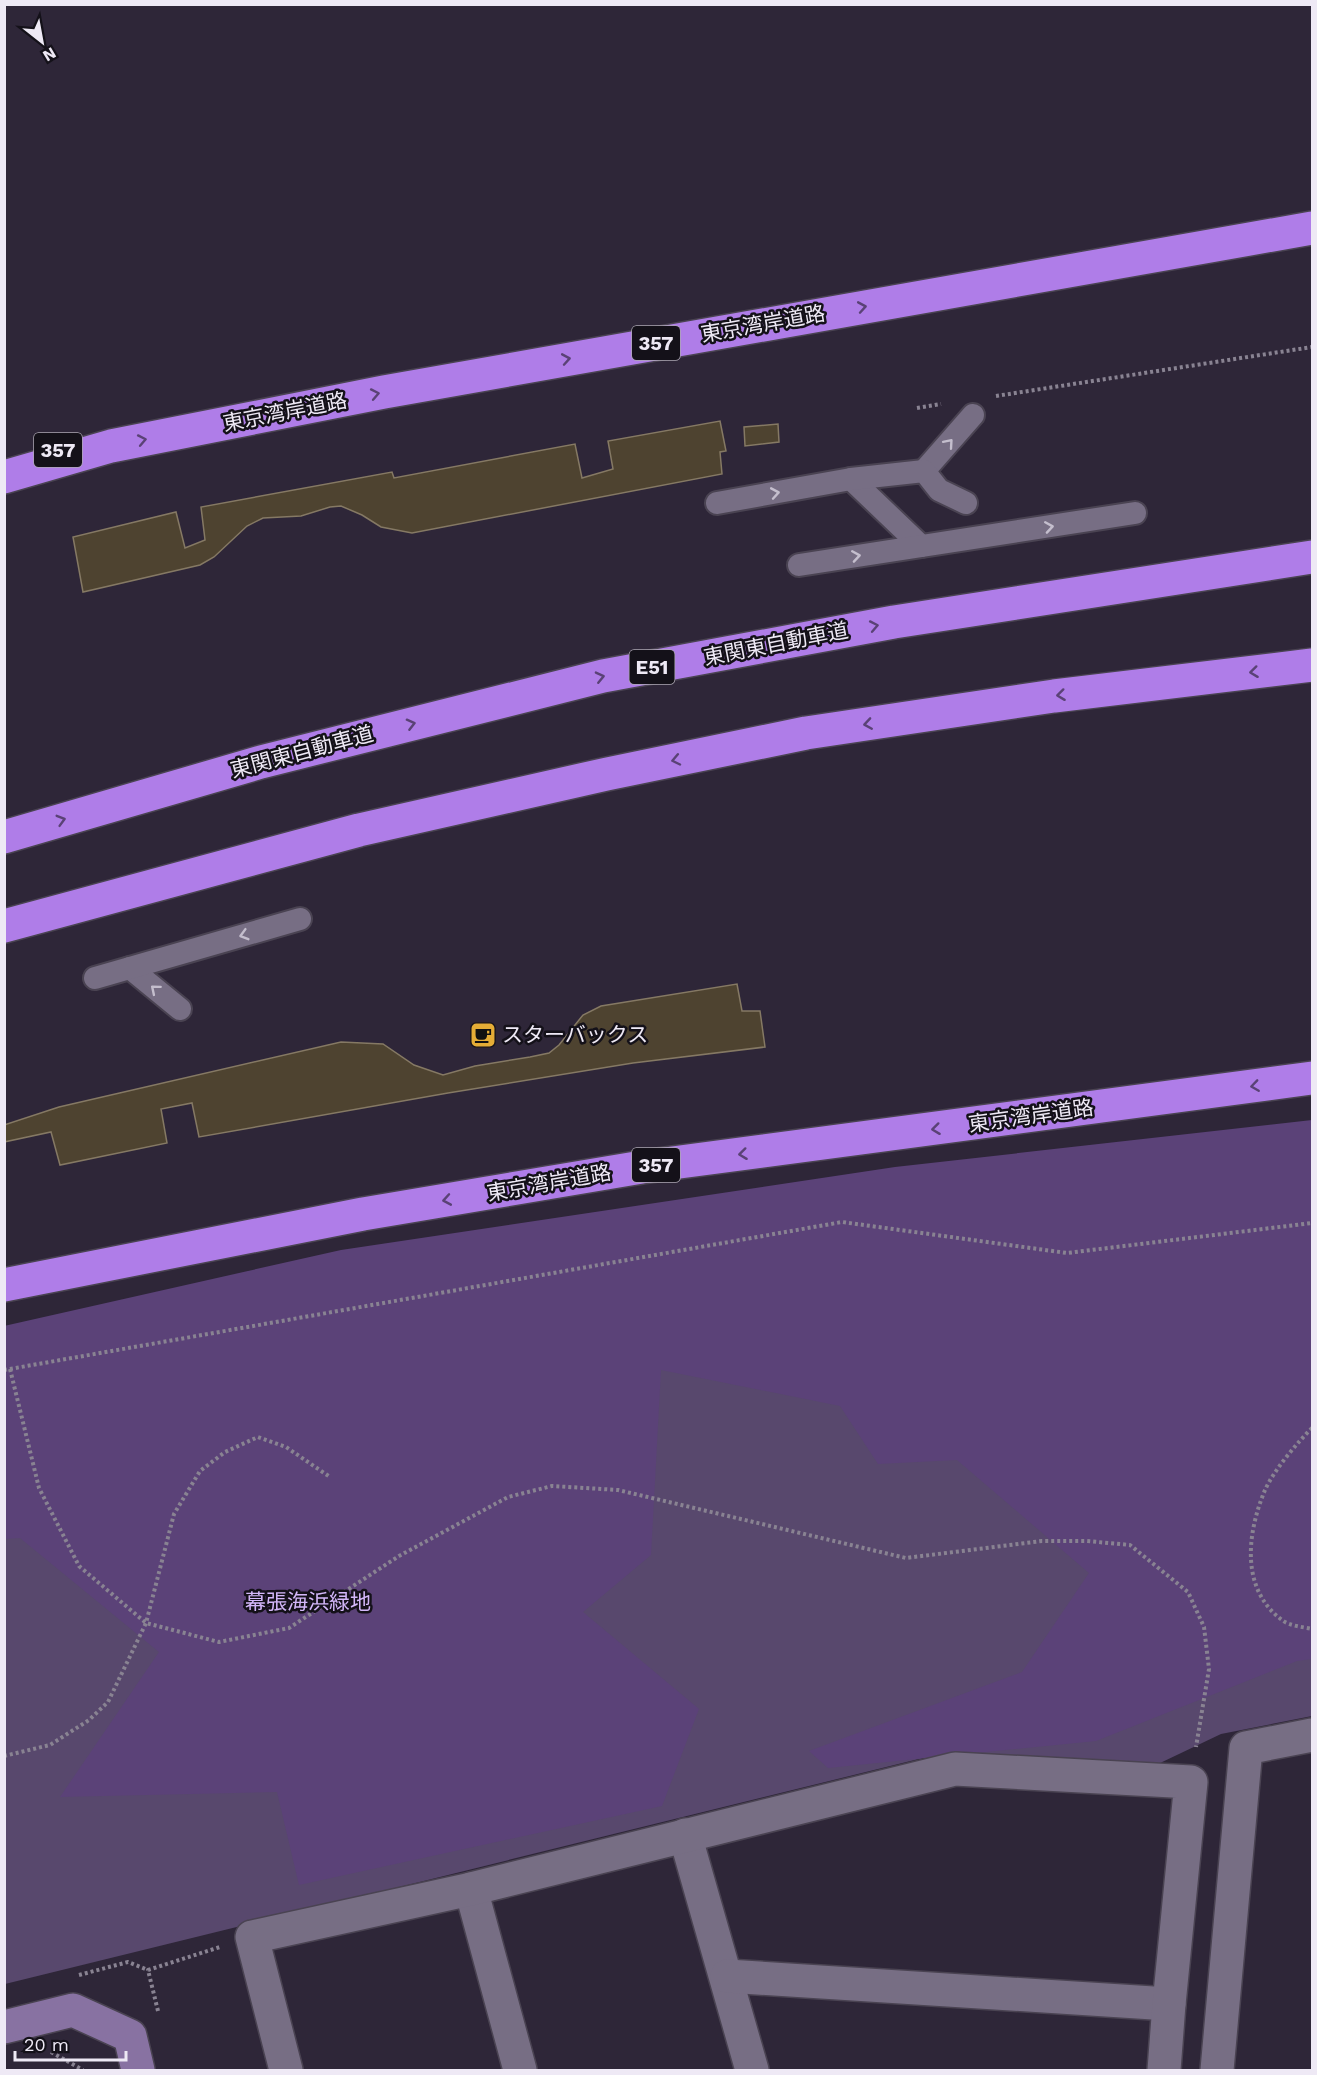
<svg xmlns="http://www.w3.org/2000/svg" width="1317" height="2075" viewBox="0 0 1317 2075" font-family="'Work Sans','Noto Sans JP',sans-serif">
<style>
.green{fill:#58486d}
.forest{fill:#5b4278}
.building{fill:#4e4330;stroke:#857964;stroke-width:1.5}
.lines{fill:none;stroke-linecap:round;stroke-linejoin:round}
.lane-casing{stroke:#4a4352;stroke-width:26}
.street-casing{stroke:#4a4352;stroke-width:36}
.secondary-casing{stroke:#4a4352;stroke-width:36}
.highway-casing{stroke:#4a4352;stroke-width:36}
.path{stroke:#898392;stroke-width:4;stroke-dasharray:3 3;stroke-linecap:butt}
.lane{stroke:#776e84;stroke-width:22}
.street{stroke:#776e84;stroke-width:33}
.secondary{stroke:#8872a2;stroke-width:33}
.highway{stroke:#af7de8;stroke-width:33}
.oneway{stroke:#5a4276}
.oneway2{stroke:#c4becd}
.labels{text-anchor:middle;stroke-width:5;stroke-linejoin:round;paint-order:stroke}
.shield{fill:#141119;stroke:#ada8b3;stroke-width:1.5}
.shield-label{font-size:20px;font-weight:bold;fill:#eee9f5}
.street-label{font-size:21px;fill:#eee9f5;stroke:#141119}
.poi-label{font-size:21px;fill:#eee9f5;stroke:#141119;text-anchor:start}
.park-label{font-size:21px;fill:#d3b7f9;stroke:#141119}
</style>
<rect width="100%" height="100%" fill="#2e2638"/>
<polygon class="green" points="1312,1202 1312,1716 1221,1734 1158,1764 947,1752 5,1984 4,1361"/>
<polygon class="forest" points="1312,1120 1312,1659 1297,1661 1096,1741 828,1768 809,1751 1022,1672 1089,1573 957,1460 878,1464 840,1406 661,1370 651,1555 583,1612 699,1709 662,1806 299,1885 277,1792 60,1797 159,1652 20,1538 5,1539 4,1326 341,1250 895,1167"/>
<g class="building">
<polygon points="720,421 726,451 720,452 722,474 412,533 381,527 362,515 341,506 330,507 301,516 263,518 247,526 214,557 200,565 83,592 73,537 176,512 185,548 205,540 201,507 392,472 394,478 575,444 582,478 613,469 608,441"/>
<polygon points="778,424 779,442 745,446 744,427"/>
<polygon points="737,984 742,1011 760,1011 765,1047 633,1063 448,1093 199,1137 192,1103 161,1109 167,1143 60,1165 51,1132 4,1142 4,1125 59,1107 341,1042 383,1044 414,1065 443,1075 475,1066 530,1057 549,1053 559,1045 583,1015 601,1006"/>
</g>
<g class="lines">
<g class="lane-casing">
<g id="lane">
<polyline points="924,471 973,415"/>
<polyline points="851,479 921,546"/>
<polyline points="717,503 851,479 924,471 939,490 966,503"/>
<polyline points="799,565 1135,513"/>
<polyline points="130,968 180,1009"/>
<polyline points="95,978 300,919"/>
</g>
</g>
<g class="street-casing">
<g id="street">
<polyline points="685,1835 752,2070"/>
<polyline points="471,1889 520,2070"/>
<polyline points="727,1976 1169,2004"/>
<polyline points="286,2070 252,1937 471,1889 955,1769 1191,1782 1169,2004 1164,2070"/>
<polyline points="1217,2070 1246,1748 1312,1735"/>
</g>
</g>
<g class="secondary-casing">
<polyline id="secondary" points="4,2027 73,2010 130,2036 138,2070"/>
</g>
<g class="highway-casing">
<g id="highway">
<polyline points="4,477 111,446 384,392 1312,228"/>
<polyline points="4,837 261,762 603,676 894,622 1312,557"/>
<polyline points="4,926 359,830 607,774 806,733 1054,696 1312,665"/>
<polyline points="4,1285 363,1214 642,1167 1312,1078"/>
</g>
</g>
<g class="path">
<polyline points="996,396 1312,347"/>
<polyline points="917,408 941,404"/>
<polyline points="10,1369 39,1488 79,1566 146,1623 219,1642 289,1628 399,1556 508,1497 552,1486 618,1490 906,1558 1042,1541 1087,1541 1130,1545 1188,1592 1204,1627 1209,1669 1196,1747"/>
<polyline points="4,1370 842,1222 1067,1253 1312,1223"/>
<path d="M1312,1428C1297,1443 1274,1470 1265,1490C1247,1533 1240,1589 1282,1620C1289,1626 1304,1627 1312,1629"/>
<polyline points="4,1756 50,1745 89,1720 108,1702 146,1623 174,1514 200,1471 225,1452 258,1437 286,1447 330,1477"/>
<polyline points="79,1975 128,1962 148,1970"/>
<polyline points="158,2011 148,1970 220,1947"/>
<polyline points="51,2052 83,2070"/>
</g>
<use href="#lane" class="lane"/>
<use href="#street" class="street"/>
<use href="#secondary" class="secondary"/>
<use href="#highway" class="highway"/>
</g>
<defs><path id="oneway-chevron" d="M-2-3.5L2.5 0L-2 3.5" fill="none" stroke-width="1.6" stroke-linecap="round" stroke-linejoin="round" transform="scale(1.5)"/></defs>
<g class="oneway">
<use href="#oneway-chevron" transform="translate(862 307) rotate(-10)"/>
<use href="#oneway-chevron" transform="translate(566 359) rotate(-10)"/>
<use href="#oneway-chevron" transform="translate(375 394) rotate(-11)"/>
<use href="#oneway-chevron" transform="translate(142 440) rotate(-11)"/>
<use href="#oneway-chevron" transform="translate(874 626) rotate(-11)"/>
<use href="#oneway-chevron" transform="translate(1254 672) rotate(173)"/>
<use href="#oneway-chevron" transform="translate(600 677) rotate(-13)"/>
<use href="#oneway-chevron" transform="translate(1061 695) rotate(173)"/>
<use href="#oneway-chevron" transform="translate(411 724) rotate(-14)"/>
<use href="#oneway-chevron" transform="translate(868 724) rotate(171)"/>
<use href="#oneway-chevron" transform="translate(676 760) rotate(168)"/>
<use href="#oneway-chevron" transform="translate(61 820) rotate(-16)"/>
<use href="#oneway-chevron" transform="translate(1255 1086) rotate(172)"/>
<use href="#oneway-chevron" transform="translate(936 1129) rotate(173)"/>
<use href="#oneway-chevron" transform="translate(743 1154) rotate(173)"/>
<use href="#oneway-chevron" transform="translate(447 1200) rotate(170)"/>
</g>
<g class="oneway2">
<use href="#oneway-chevron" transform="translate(949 443) rotate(-49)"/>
<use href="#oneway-chevron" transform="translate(775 493) rotate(-10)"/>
<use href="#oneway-chevron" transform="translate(1049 527) rotate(-9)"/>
<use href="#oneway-chevron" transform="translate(856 556) rotate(-9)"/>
<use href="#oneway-chevron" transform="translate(244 935) rotate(164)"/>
<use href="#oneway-chevron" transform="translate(155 989) rotate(-140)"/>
</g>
<defs>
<g id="cafe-square" transform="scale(1.35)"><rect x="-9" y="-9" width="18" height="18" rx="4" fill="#e5ad36" stroke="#141119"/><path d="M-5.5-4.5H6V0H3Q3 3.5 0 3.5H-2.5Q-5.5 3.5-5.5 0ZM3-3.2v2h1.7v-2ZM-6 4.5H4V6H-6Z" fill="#111"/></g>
</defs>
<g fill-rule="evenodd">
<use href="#cafe-square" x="483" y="1035"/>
</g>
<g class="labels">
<g class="shield">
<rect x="632" y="326" width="48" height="34" rx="4.5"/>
<rect x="34" y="433" width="48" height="34" rx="4.5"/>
<rect x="629.5" y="650" width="45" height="34" rx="4.5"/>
<rect x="632" y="1148" width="48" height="34" rx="4.5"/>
</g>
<g class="shield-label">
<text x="656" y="350">357</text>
<text x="58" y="457">357</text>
<text x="652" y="674">E51</text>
<text x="656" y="1172">357</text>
</g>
<g class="street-label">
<text transform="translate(763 324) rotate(-10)" y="7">東京湾岸道路</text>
<text transform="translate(285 412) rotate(-11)" y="7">東京湾岸道路</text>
<text transform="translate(776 644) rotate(-11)" y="7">東関東自動車道</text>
<text transform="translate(302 752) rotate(-15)" y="7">東関東自動車道</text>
<text transform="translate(1031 1116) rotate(-8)" y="7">東京湾岸道路</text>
<text transform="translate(549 1183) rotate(-10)" y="7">東京湾岸道路</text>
</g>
<g class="poi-label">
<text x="502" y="1042">スターバックス</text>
</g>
<g class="park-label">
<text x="308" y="1609">幕張海浜緑地</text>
</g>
</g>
<rect width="1317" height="2075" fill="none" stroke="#eee9f5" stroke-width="12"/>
<g transform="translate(42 42) rotate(149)" stroke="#141119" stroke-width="4.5" paint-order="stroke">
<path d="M0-4.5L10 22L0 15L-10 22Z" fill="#eee9f5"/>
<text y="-9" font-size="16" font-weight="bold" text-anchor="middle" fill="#eee9f5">N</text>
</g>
<path d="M15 2051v9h111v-9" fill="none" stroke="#eee9f5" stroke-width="3"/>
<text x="24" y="2051" font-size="18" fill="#eee9f5" stroke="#141119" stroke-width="4.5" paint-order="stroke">20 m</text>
</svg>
